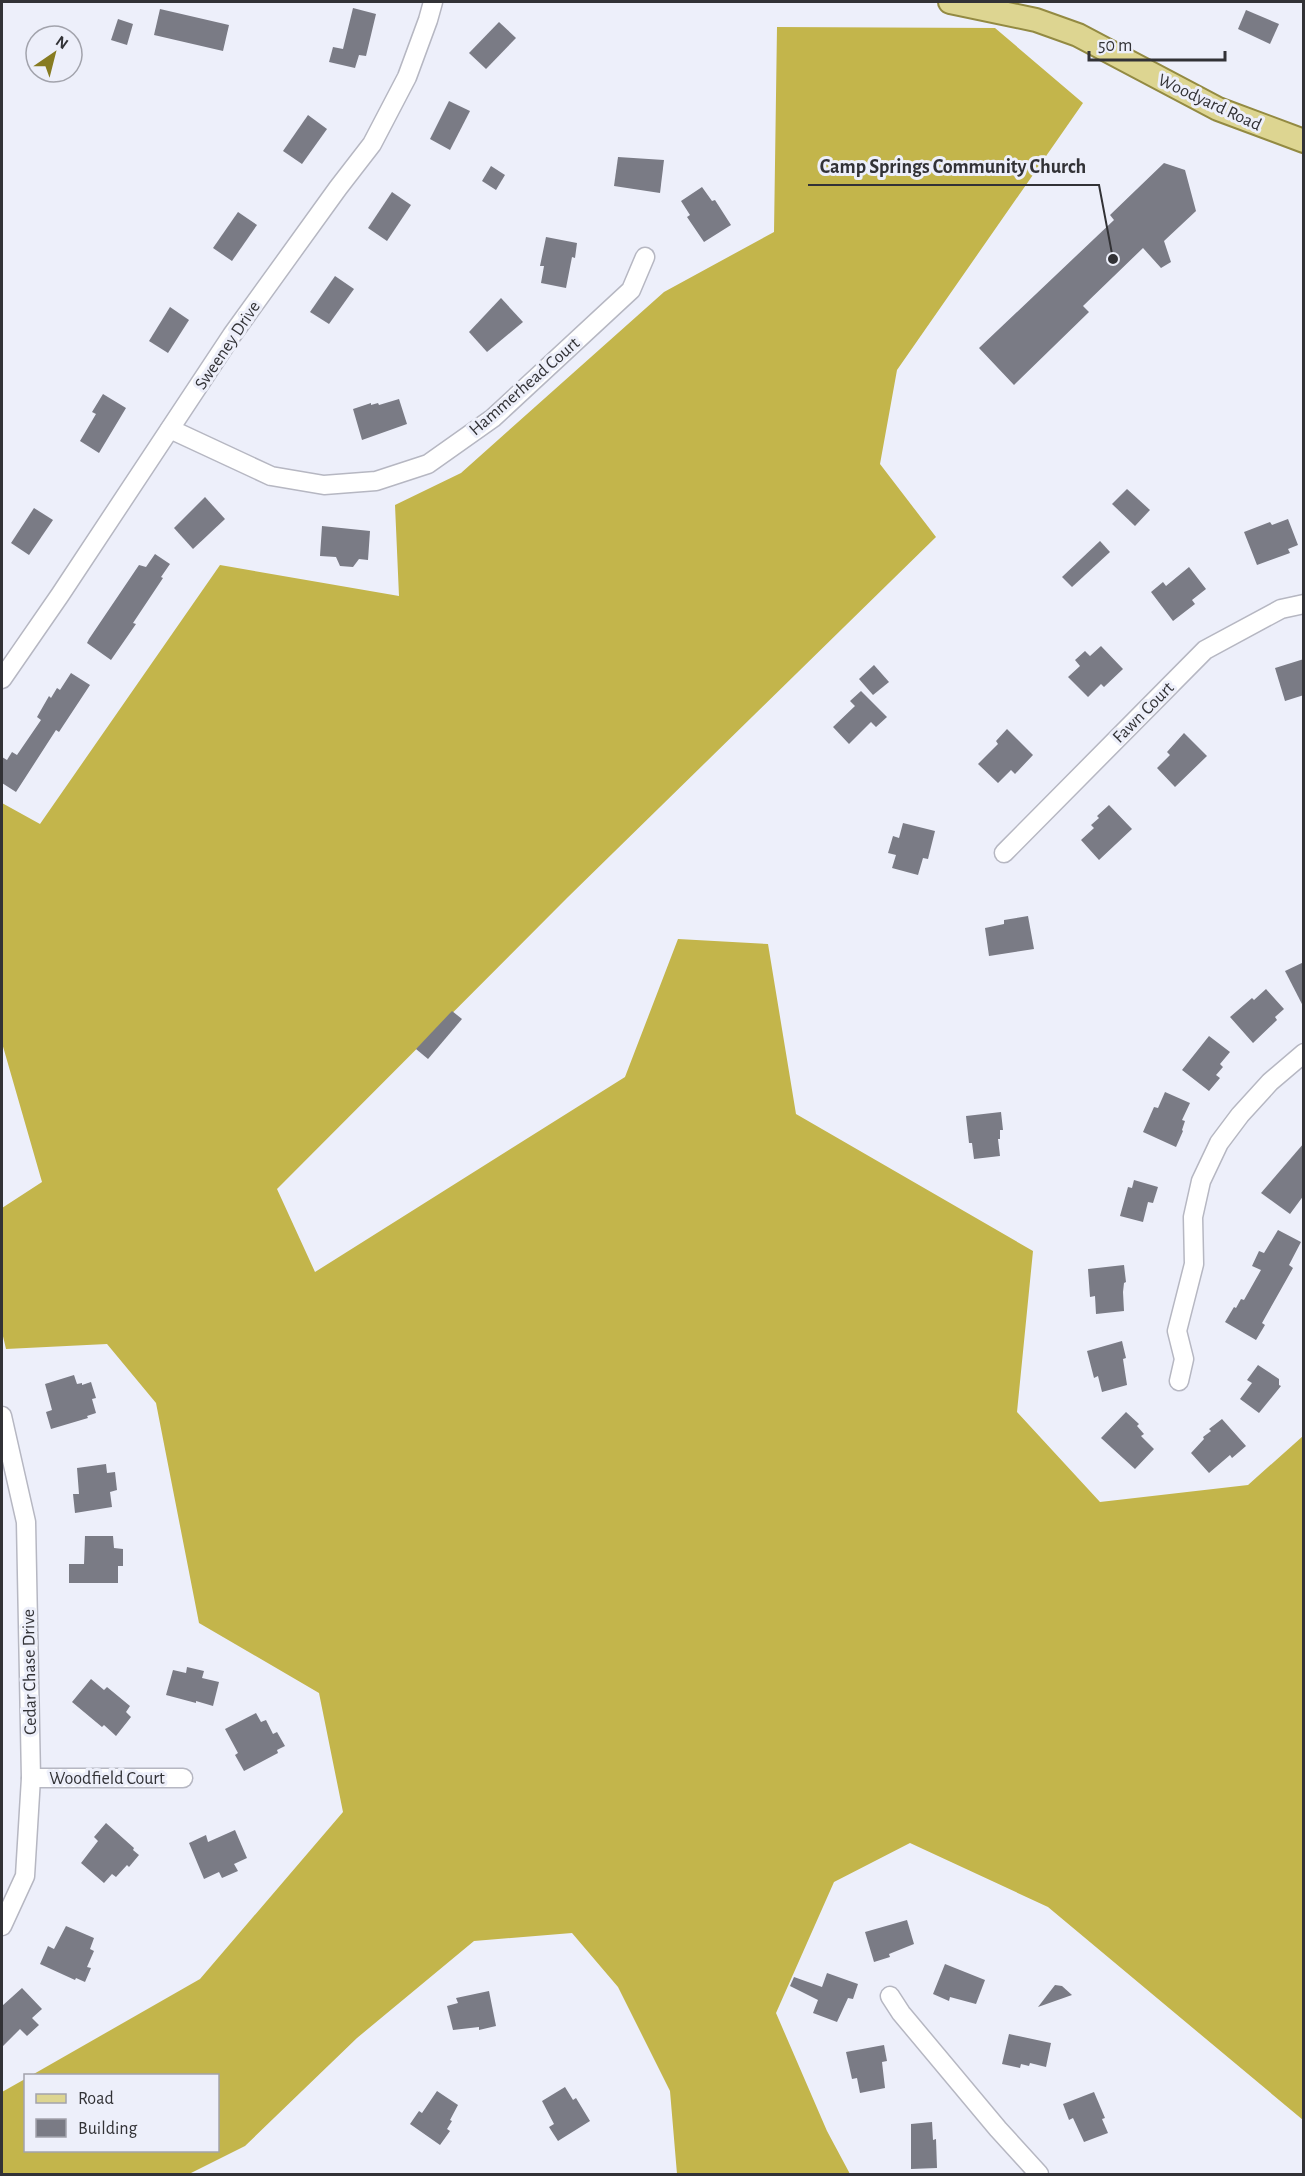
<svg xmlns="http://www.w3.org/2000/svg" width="1305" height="2176" viewBox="0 0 1305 2176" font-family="'Alegreya Sans',sans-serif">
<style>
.forest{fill:#c3b54b}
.building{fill:#7a7b85}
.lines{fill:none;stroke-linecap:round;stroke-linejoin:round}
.minor-casing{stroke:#b6b7c2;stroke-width:21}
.major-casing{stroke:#938a42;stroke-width:26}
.minor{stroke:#fff;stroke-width:18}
.major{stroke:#ddd591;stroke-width:22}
.labels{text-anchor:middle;stroke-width:6;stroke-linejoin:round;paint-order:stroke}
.street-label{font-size:18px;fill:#323236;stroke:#edeffa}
.leader{fill:none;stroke:#323236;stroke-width:2}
.callout-dot{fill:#323236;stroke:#edeffa;stroke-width:2}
.callout-label{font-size:20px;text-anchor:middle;font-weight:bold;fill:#323236;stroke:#edeffa;stroke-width:6;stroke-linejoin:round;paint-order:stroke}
</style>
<rect width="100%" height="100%" fill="#edeffa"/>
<polygon class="forest" points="777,27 995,28 1083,103 897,370 880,464 936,537 567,898 277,1189 315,1272 625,1077 678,939 768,944 796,1114 1033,1251 1017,1412 1100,1502 1248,1485 1303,1436 1303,2120 1048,1907 910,1843 834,1882 776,2013 827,2131 850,2174 677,2174 670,2091 618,1987 572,1933 474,1941 357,2038 245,2146 189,2174 2,2174 2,2092 25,2079 26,2150 218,2150 218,2076 32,2075 200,1979 343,1812 319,1693 199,1623 156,1403 107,1344 6,1349 2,1332 2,1208 42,1182 2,1043 2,803 40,824 220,565 399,596 395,505 461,473 664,292 774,232"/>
<g class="building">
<polygon points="353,8 376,14 366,56 359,55 355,68 329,62 333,47 343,49"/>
<polygon points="160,9 229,25 223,51 154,35"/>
<polygon points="1246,10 1279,24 1270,44 1238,29"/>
<polygon points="118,19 133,24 127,45 111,40"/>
<polygon points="499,22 516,38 486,69 469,53"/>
<polygon points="449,101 470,111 450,150 430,139"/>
<polygon points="308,115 327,129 302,164 283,151"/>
<polygon points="618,157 664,160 660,193 614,186"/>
<polygon points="1164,163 1185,170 1196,211 1164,241 1171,262 1161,268 1143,248 1083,306 1089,312 1014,385 979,348 1114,220 1110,215"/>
<polygon points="491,166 505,175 496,190 482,181"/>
<polygon points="702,187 712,201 715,200 731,225 704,242 687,217 690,215 681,201"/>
<polygon points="392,192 411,205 387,241 368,228"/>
<polygon points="238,212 257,225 232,261 213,248"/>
<polygon points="546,237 577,243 575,258 572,257 566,288 541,283 544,266 540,266"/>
<polygon points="335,276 354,289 329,324 310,312"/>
<polygon points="501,298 523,322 487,352 469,332"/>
<polygon points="170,307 189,320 168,353 149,341"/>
<polygon points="103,394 126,408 99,453 80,441 96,414 92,412"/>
<polygon points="399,399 407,424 362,440 353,409 371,403 371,405 378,403 379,405"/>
<polygon points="1127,489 1150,510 1135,526 1112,504"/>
<polygon points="205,497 225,519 193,549 174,528"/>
<polygon points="34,508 53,520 29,555 11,543"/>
<polygon points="1288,519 1298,545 1288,549 1290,553 1257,565 1244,532 1270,522 1272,525"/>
<polygon points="322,526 370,531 368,560 359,559 353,567 340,566 336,557 320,556"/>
<polygon points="1100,541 1110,552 1072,587 1062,577"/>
<polygon points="155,554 170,564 161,577 163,578 133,623 136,624 111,660 87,643 89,639 139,565 146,567"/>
<polygon points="1189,567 1206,589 1192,600 1195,604 1173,621 1151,592 1163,582 1166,586"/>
<polygon points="1101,646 1123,669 1104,687 1101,684 1088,697 1068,677 1080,666 1075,660 1085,651 1090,656"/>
<polygon points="1304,659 1304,695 1285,701 1275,668"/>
<polygon points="874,665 889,682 873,695 859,679"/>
<polygon points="71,673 90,685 59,732 56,730 16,792 2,783 2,757 7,760 12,752 17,755 41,720 37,717 49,696 51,698 57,688 60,690"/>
<polygon points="861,691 887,717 876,727 871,722 849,744 833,727 855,706 850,701"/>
<polygon points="1007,729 1033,755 1015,774 1011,770 998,783 978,764 998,744 996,741"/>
<polygon points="1184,733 1207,756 1175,787 1157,768 1170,755 1167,752"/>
<polygon points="1109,805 1132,829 1099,860 1081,840 1094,828 1091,825 1099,818 1097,816"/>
<polygon points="903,823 935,831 928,859 923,858 918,875 892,868 896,855 888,853 893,836 899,838"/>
<polygon points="1028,916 1034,949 989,956 985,928 1004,924 1004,920"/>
<polygon points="1304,962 1304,1008 1285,971"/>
<polygon points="1266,989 1284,1009 1275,1017 1277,1020 1253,1043 1230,1017 1252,998 1254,1000"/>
<polygon points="452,1011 462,1019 428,1059 416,1049"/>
<polygon points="1209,1036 1230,1052 1220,1064 1223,1067 1216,1075 1220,1078 1209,1091 1182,1070"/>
<polygon points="1165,1092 1190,1103 1182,1120 1185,1121 1182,1130 1183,1131 1176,1147 1143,1132 1154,1107 1158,1108"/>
<polygon points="1001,1112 1003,1130 1000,1130 1000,1139 998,1139 1000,1156 974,1159 972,1143 969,1143 966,1116"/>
<polygon points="1304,1143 1304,1195 1290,1214 1261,1193"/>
<polygon points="1134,1180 1158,1187 1153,1203 1148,1202 1143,1222 1120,1216 1128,1187 1132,1188"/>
<polygon points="1278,1230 1301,1242 1289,1265 1293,1268 1262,1323 1265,1325 1256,1340 1225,1322 1234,1307 1236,1308 1241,1299 1244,1300 1261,1270 1252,1266 1259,1251 1264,1253"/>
<polygon points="1124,1265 1126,1282 1124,1283 1123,1292 1124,1311 1096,1314 1095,1296 1090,1297 1088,1269"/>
<polygon points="1122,1341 1126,1358 1123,1359 1127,1385 1102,1392 1098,1376 1094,1378 1087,1351"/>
<polygon points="1258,1365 1279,1379 1279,1385 1281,1386 1259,1413 1240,1399 1252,1383 1247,1380"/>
<polygon points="74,1375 77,1384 82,1383 82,1385 91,1382 96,1398 92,1399 96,1413 87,1416 88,1418 51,1429 46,1412 52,1410 45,1384"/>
<polygon points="1126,1412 1139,1424 1137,1426 1144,1434 1141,1436 1154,1449 1135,1469 1101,1438"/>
<polygon points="1222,1419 1246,1446 1232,1458 1230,1455 1209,1473 1191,1453 1204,1439 1203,1437 1211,1431 1209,1429"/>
<polygon points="106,1464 107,1473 115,1472 117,1490 110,1492 112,1507 75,1513 73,1494 79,1494 77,1468"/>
<polygon points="85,1536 113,1536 114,1548 123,1549 123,1566 118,1566 118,1583 69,1583 69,1564 84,1564"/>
<polygon points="187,1667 204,1671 202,1678 219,1682 213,1706 196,1701 196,1703 166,1695 173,1670 186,1673"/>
<polygon points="91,1679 104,1690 107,1687 130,1706 126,1712 131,1717 116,1736 104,1725 102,1727 72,1702"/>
<polygon points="256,1713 261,1722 266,1720 273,1734 277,1732 285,1746 277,1750 278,1753 244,1771 235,1755 238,1753 225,1729"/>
<polygon points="106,1823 134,1848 133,1850 139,1855 129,1867 127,1865 116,1877 112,1874 104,1883 81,1863 98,1841 94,1837"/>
<polygon points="235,1830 247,1858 234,1864 238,1871 222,1878 219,1872 204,1879 189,1843 206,1835 208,1842"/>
<polygon points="907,1920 914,1944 889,1954 890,1957 874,1962 865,1932"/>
<polygon points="66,1926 94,1938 90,1949 94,1951 87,1967 91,1968 85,1982 76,1978 75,1980 40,1964 48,1946 54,1949"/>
<polygon points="945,1964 985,1980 976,2004 950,1997 949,2001 933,1994"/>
<polygon points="827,1973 858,1984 853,1999 848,1998 837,2022 813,2013 818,2000 790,1986 794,1977 822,1987"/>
<polygon points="1055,1985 1062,1986 1072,1995 1038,2007"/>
<polygon points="22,1988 42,2009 32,2018 39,2025 27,2036 20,2029 2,2047 2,2006"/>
<polygon points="489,1991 496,2026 479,2030 479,2027 453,2030 447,2006 458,2003 456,1998"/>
<polygon points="1009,2034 1051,2043 1046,2067 1030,2063 1029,2066 1021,2064 1020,2068 1002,2064"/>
<polygon points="884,2045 887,2061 882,2062 885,2088 860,2093 857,2078 852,2079 846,2052"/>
<polygon points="565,2087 573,2100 576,2098 590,2121 558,2141 549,2127 554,2124 542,2101"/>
<polygon points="437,2091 458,2105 450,2120 452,2121 447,2129 450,2131 440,2145 410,2124 419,2111 422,2113"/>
<polygon points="1094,2092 1105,2118 1102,2119 1108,2133 1084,2142 1073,2118 1069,2120 1063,2104"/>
<polygon points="932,2122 933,2140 936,2139 937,2168 911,2169 911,2124"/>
</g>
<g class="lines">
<g class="minor-casing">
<g id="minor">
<polyline points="170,429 271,476 324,485 376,481 428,464 493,418 631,290 645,257"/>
<polyline points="2,679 60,595 232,335 338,188 372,144 407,77 428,20 433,2"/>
<polyline points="1004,853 1205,650 1281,609 1304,604"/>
<polyline points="1179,1381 1184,1359 1177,1331 1194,1264 1193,1217 1201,1181 1219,1143 1240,1115 1270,1082 1304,1053"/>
<polyline points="2,1416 26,1522 31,1778 25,1876 2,1926"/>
<polyline points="31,1778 183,1778"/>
<polyline points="890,1996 901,2013 998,2129 1039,2174"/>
</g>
</g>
<g class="major-casing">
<polyline id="major" points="950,2 1036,20 1078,35 1218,109 1304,141"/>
</g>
<use href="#minor" class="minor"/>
<use href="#major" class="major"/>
</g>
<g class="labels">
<g class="street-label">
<text transform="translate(1210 102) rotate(25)" y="6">Woodyard Road</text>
<text transform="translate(227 345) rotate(-56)" y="6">Sweeney Drive</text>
<text transform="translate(524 386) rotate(-41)" y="6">Hammerhead Court</text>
<text transform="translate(1143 712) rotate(-45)" y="6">Fawn Court</text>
<text transform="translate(29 1672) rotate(-91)" y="6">Cedar Chase Drive</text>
<text x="107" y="1784">Woodfield Court</text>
</g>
</g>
<path class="leader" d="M1113 259L1099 185H808"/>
<circle class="callout-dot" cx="1113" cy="259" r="6"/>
<g class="callout-label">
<text x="953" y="173">Camp Springs Community Church</text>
</g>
<rect width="1305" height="2176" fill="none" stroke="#323236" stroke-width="6"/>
<rect x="24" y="2074" width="195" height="78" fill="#edeffa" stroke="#a2a3ac" stroke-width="1.5"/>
<rect x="36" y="2094" width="30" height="9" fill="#ddd591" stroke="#a2a3ac" stroke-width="1.5"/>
<text x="78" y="2104" font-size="18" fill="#323236">Road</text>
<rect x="36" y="2119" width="30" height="18" fill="#7a7b85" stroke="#a2a3ac" stroke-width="1.5"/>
<text x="78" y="2134" font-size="18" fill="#323236">Building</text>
<g transform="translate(54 54) rotate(35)"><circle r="28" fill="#edeffa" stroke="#a2a3ac" stroke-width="1.5"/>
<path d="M0-4.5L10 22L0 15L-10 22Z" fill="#877b21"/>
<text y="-9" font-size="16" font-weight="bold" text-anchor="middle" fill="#323236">N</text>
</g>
<path d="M1089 51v9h136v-9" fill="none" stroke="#323236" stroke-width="3"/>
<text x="1098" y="51" font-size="18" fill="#323236" stroke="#edeffa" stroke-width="4.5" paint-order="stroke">50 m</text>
</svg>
